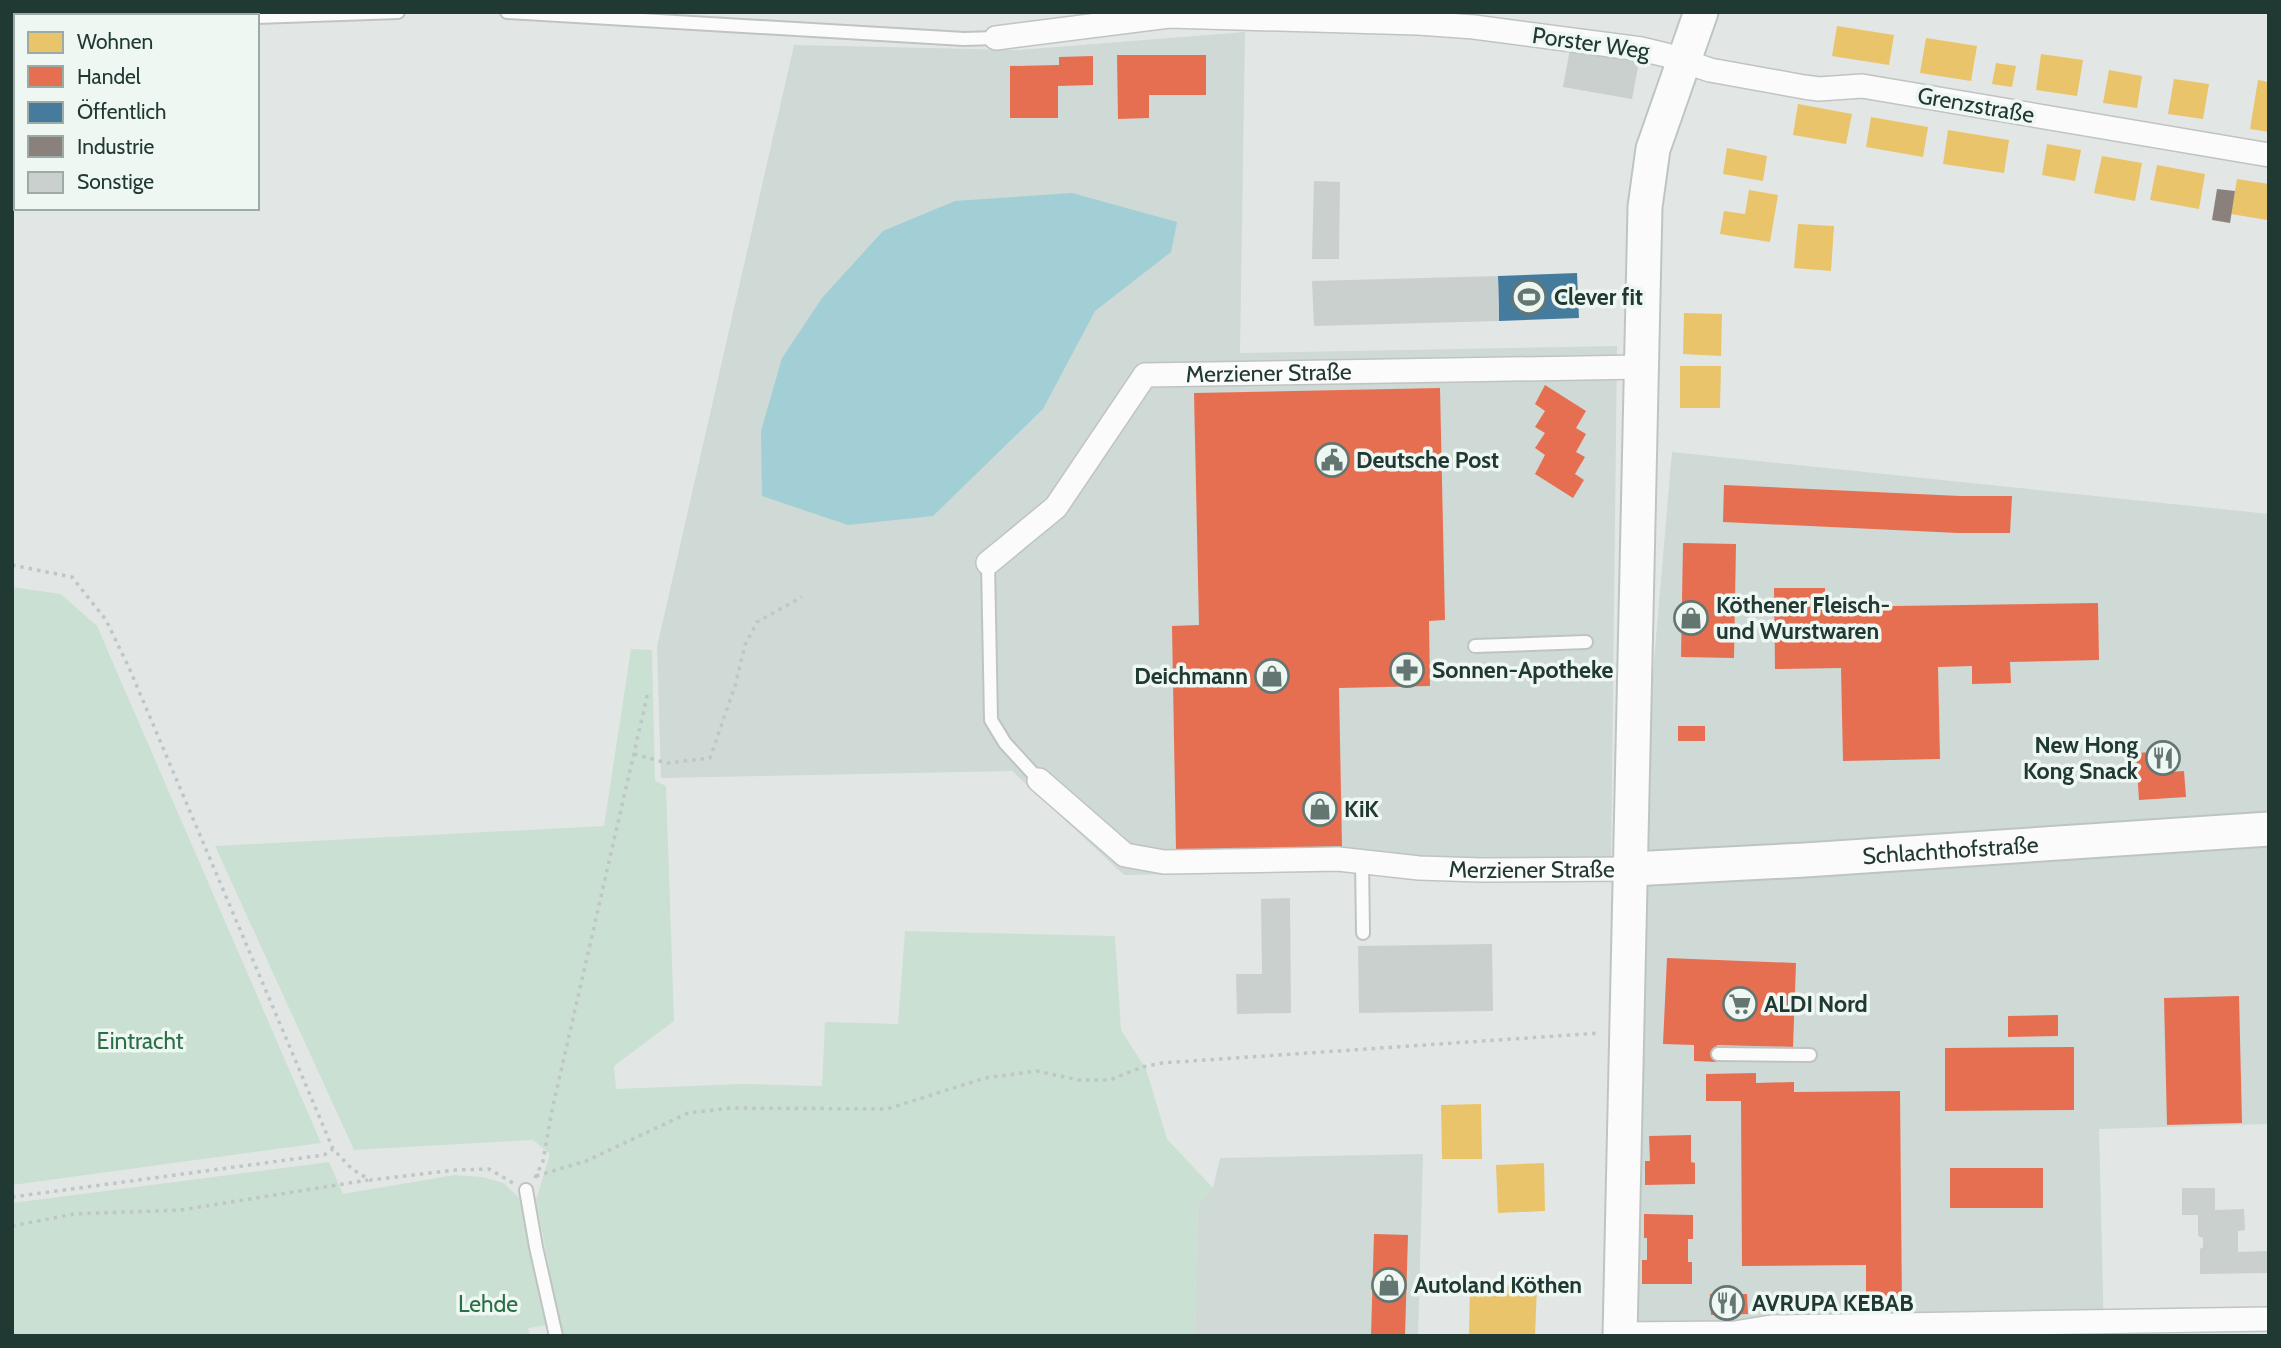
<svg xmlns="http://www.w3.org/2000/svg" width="2281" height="1348" viewBox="0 0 2281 1348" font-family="Cabin,sans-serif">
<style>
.built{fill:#cfd9d5}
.green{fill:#cae0d2}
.water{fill:#a2ced6}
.homes{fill:#e9c46a}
.shops{fill:#e76f51}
.public{fill:#457b9d}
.industry{fill:#8a817c}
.building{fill:#cad0ce}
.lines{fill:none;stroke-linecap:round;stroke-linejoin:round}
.lane-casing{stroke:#bfc4c2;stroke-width:16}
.street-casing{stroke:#bfc4c2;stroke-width:26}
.secondary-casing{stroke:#bdc5c2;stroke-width:37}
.path{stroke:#bfc7c5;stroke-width:3.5;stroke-dasharray:3.5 5;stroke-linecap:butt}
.lane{stroke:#fbfbfb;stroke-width:12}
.street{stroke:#fbfbfb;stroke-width:23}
.secondary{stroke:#fbfbfb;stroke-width:33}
.labels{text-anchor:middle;stroke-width:7;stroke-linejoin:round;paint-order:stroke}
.street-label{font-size:23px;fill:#203933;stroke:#eff7f3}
.poi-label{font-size:23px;font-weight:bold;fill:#203933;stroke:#eff7f3;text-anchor:start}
.park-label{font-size:23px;fill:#2b6f46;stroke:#eff7f3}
</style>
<rect width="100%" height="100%" fill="#e2e7e5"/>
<g class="built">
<polygon points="1245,32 1240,353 1617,346 1611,868 1579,878 1342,872 1124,875 1012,771 661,778 657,647 794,45 1019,50"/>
<polygon points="1672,452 2269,514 2269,1124 2099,1129 2104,1336 1631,1336 1634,892"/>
<polygon points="1423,1154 1418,1336 1194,1336 1198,1204 1213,1188 1220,1158"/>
</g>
<g class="green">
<polygon points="12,587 61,594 97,626 321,1143 12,1185"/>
<polygon points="631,649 652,650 655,781 666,786 674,1021 614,1066 616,1089 741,1084 822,1086 825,1022 898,1024 905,931 1115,936 1121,1030 1146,1069 1167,1139 1213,1188 1198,1204 1194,1336 562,1336 536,1200 550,1154 533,1140 354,1150 215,846 604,826"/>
<polygon points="329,1162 343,1194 454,1175 482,1177 504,1183 522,1201 547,1325 528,1328 530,1336 12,1336 12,1203"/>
</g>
<polygon class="water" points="1072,193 1177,222 1171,252 1095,311 1043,409 933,516 848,525 762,496 761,431 782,358 822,298 883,231 955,201"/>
<g class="homes">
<polygon points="1837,26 1894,35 1889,65 1832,56"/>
<polygon points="1926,38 1977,46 1971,81 1920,73"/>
<polygon points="2041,54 2083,60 2077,96 2036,90"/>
<polygon points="1996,63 2016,66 2012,87 1992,84"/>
<polygon points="2109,70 2142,76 2137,108 2103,103"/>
<polygon points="2174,79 2209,84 2203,119 2168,114"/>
<polygon points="2258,80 2269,82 2269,132 2250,129"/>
<polygon points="1798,104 1852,114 1846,144 1793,135"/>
<polygon points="1871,117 1928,127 1923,157 1866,147"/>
<polygon points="1948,130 2009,140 2004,173 1943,164"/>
<polygon points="2047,144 2081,150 2075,181 2042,175"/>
<polygon points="1727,148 1767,156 1763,181 1723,174"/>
<polygon points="2102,156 2142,163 2135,201 2094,193"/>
<polygon points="2157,165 2205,174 2199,209 2150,200"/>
<polygon points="2237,179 2269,184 2267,220 2231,214"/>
<polygon points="1749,190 1778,195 1770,242 1720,234 1724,211 1745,214"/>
<polygon points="1798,224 1834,226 1831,271 1794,268"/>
<polygon points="1684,313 1722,314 1721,356 1683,354"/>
<polygon points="1680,366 1721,366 1720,408 1680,408"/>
<polygon points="1481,1104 1482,1159 1442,1159 1441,1105"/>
<polygon points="1544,1163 1545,1211 1498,1213 1496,1165"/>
<polygon points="1470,1284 1537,1286 1535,1336 1469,1335"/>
</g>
<g class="shops">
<polygon points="1117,55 1206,55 1206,95 1149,95 1149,118 1118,119"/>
<polygon points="1093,56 1093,85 1058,86 1058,118 1010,118 1010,66 1059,65 1059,57"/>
<polygon points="1545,385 1586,411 1576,428 1586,434 1576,452 1585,457 1575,474 1584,480 1573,498 1535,474 1545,455 1535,448 1545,433 1535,427 1545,411 1535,404"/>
<polygon points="1440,388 1445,620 1429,621 1430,686 1339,688 1342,847 1176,850 1172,626 1199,625 1194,393"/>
<polygon points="1724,485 1960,496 2012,496 2010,533 1958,533 1723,522"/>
<polygon points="1683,543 1736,544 1734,658 1681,657"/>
<polygon points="1774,588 1825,588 1825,607 2098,603 2099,660 2010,662 2011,683 1972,684 1972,666 1938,667 1940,759 1843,761 1841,668 1775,669"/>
<rect x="1678" y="726" width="27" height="15"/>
<polygon points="2169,751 2170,772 2184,771 2186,797 2139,800 2136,753"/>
<polygon points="1667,958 1796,963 1793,1047 1717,1045 1716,1062 1694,1061 1694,1045 1663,1044"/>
<polygon points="2239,996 2242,1123 2167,1125 2164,998"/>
<polygon points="2058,1015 2058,1036 2008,1037 2008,1016"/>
<polygon points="2074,1047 2074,1110 1945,1111 1945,1048"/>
<polygon points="1756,1073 1756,1083 1794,1082 1794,1092 1900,1091 1902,1308 1866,1308 1866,1265 1742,1266 1741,1101 1706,1101 1706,1074"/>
<polygon points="1691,1135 1691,1162 1695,1163 1695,1184 1645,1185 1645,1161 1650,1161 1649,1136"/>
<rect x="1950" y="1168" width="93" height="40"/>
<polygon points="1644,1214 1693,1215 1693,1239 1688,1239 1688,1262 1692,1262 1692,1284 1642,1284 1642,1260 1647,1260 1647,1238 1644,1238"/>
<polygon points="1374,1234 1408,1235 1405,1336 1371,1336"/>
<polygon points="1710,1294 1747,1294 1748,1314 1711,1315"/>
</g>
<polygon class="public" points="1577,273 1579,318 1499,321 1498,276"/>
<polygon class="industry" points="2217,189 2235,191 2230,223 2212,220"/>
<g class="building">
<polygon points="1570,49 1639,61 1632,99 1563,87"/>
<polygon points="1314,181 1340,182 1339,259 1312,259"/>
<polygon points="1498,276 1499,321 1314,326 1312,281"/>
<polygon points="1290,898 1291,1013 1237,1014 1236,974 1262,974 1261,899"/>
<polygon points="1492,944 1493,1011 1359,1013 1358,946"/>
<polygon points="2182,1188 2215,1188 2215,1210 2244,1209 2245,1230 2238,1231 2238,1252 2269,1251 2269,1273 2200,1274 2200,1249 2203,1247 2203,1238 2198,1236 2198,1215 2182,1215"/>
</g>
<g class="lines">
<g class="lane-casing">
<g id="lane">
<polyline points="507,12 964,39 996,38"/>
<polyline points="257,17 398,12"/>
<polyline points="12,35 16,35"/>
<polyline points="988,563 991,720 1005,743 1039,780"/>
<polyline points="1475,646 1586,642"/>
<polyline points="1362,861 1363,933"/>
<polyline points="1718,1054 1810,1055"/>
<polyline points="526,1190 536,1247 556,1336"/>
</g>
</g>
<g class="street-casing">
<g id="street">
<polyline points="996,38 1169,16 1418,23 1474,27 1641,49 1666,55 1710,70 1804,87 1819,89 1862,86 2269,155"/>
<path id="s1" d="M988,563L1056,507L1145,375L1641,367"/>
<path id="s2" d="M1039,780L1125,855L1164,862L1338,859L1419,868L1481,870L1631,869"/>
<polyline points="1620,1334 1735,1333 1771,1327 2269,1319"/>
</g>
</g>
<g class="secondary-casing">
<g id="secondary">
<path id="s3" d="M1631,869L1805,860L2269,829"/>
<polyline points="1620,1336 1645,207 1653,149 1701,12"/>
</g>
</g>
<g class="path">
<polyline points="12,565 72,577 106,620 130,670 333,1149 352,1169 370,1180 456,1170 489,1169 513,1183"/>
<polyline points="634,754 667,763 710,758 735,686 745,645 757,622 802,597"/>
<polyline points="536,1176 586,1161 688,1113 731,1108 887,1109 985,1078 1037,1071 1078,1080 1110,1080 1142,1067 1162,1063 1600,1033"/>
<polyline points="535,1178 543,1161 552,1110 648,692"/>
<polyline points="12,1197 324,1155 333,1149"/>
<polyline points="12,1226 74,1214 181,1210 368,1180"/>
</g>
<use href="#lane" class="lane"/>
<use href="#street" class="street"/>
<use href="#secondary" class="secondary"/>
</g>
<defs>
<g id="stadium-ring" transform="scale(1.75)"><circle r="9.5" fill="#eff7f3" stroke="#647671" stroke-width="1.5"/><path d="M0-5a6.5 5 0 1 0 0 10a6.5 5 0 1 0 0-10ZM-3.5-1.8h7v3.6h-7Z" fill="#647671"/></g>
<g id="civic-ring" transform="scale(1.75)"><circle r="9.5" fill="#eff7f3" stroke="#647671" stroke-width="1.5"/><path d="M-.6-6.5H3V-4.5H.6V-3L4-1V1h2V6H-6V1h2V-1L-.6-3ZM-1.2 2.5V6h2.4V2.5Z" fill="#647671"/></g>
<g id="shop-ring" transform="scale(1.75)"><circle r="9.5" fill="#eff7f3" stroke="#647671" stroke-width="1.5"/><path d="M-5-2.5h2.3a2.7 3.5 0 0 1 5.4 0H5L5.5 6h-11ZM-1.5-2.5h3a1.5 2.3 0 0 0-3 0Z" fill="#647671"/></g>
<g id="pharmacy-ring" transform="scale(1.75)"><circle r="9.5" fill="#eff7f3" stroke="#647671" stroke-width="1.5"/><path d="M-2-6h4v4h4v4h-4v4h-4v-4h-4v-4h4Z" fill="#647671"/></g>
<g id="restaurant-ring" transform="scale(1.75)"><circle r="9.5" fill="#eff7f3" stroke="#647671" stroke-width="1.5"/><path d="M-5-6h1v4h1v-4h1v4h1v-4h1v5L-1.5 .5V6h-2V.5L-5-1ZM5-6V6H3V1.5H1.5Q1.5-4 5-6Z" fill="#647671"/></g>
<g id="supermarket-ring" transform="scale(1.75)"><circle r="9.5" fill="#eff7f3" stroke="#647671" stroke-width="1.5"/><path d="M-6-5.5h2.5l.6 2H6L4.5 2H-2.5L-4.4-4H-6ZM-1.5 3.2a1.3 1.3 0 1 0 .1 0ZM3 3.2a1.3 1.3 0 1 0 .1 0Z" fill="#647671"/></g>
</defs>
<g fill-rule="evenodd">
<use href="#stadium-ring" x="1529" y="297"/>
<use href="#civic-ring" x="1332" y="460"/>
<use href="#shop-ring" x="1691" y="618"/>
<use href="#pharmacy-ring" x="1407" y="670"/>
<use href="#shop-ring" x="1272" y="676"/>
<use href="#restaurant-ring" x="2163" y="758"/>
<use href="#shop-ring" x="1320" y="809"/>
<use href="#supermarket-ring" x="1740" y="1004"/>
<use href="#shop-ring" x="1389" y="1285"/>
<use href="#restaurant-ring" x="1727" y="1303"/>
</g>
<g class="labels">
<g class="street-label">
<text transform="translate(1591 43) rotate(8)" y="8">Porster Weg</text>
<text transform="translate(1976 105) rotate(10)" y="8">Grenzstraße</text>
<text dy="8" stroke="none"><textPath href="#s1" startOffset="371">Merziener Straße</textPath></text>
<text dy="8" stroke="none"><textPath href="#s3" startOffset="320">Schlachthofstraße</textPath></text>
<text dy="8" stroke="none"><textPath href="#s2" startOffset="522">Merziener Straße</textPath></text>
</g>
<g class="poi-label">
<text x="1554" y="305">Clever fit</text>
<text x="1356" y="468">Deutsche Post</text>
<text x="1716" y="613">Köthener Fleisch-<tspan x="1716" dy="26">und Wurstwaren</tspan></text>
<text x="1432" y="678">Sonnen-Apotheke</text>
<text x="1248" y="684" text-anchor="end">Deichmann</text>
<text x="2138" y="753" text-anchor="end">New Hong<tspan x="2138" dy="26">Kong Snack</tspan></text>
<text x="1344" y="817">KiK</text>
<text x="1764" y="1012">ALDI Nord</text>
<text x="1414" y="1293">Autoland Köthen</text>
<text x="1752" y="1311">AVRUPA KEBAB</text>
</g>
<g class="park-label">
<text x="140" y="1049">Eintracht</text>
<text x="488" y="1312">Lehde</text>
</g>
</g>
<rect width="2281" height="1348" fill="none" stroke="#203933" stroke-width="28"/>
<rect x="14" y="14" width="245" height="196" fill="#eff7f3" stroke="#9caba6" stroke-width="2"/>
<rect x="28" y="32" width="35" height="21" fill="#e9c46a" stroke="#9caba6" stroke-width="2"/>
<text x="77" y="49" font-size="21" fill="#203933">Wohnen</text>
<rect x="28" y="66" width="35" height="21" fill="#e76f51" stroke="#9caba6" stroke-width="2"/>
<text x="77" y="84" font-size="21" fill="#203933">Handel</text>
<rect x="28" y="102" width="35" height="21" fill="#457b9d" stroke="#9caba6" stroke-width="2"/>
<text x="77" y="119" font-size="21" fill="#203933">Öffentlich</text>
<rect x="28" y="136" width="35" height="21" fill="#8a817c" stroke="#9caba6" stroke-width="2"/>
<text x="77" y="154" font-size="21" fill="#203933">Industrie</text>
<rect x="28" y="172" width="35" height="21" fill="#cad0ce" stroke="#9caba6" stroke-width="2"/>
<text x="77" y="189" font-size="21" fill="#203933">Sonstige</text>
</svg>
